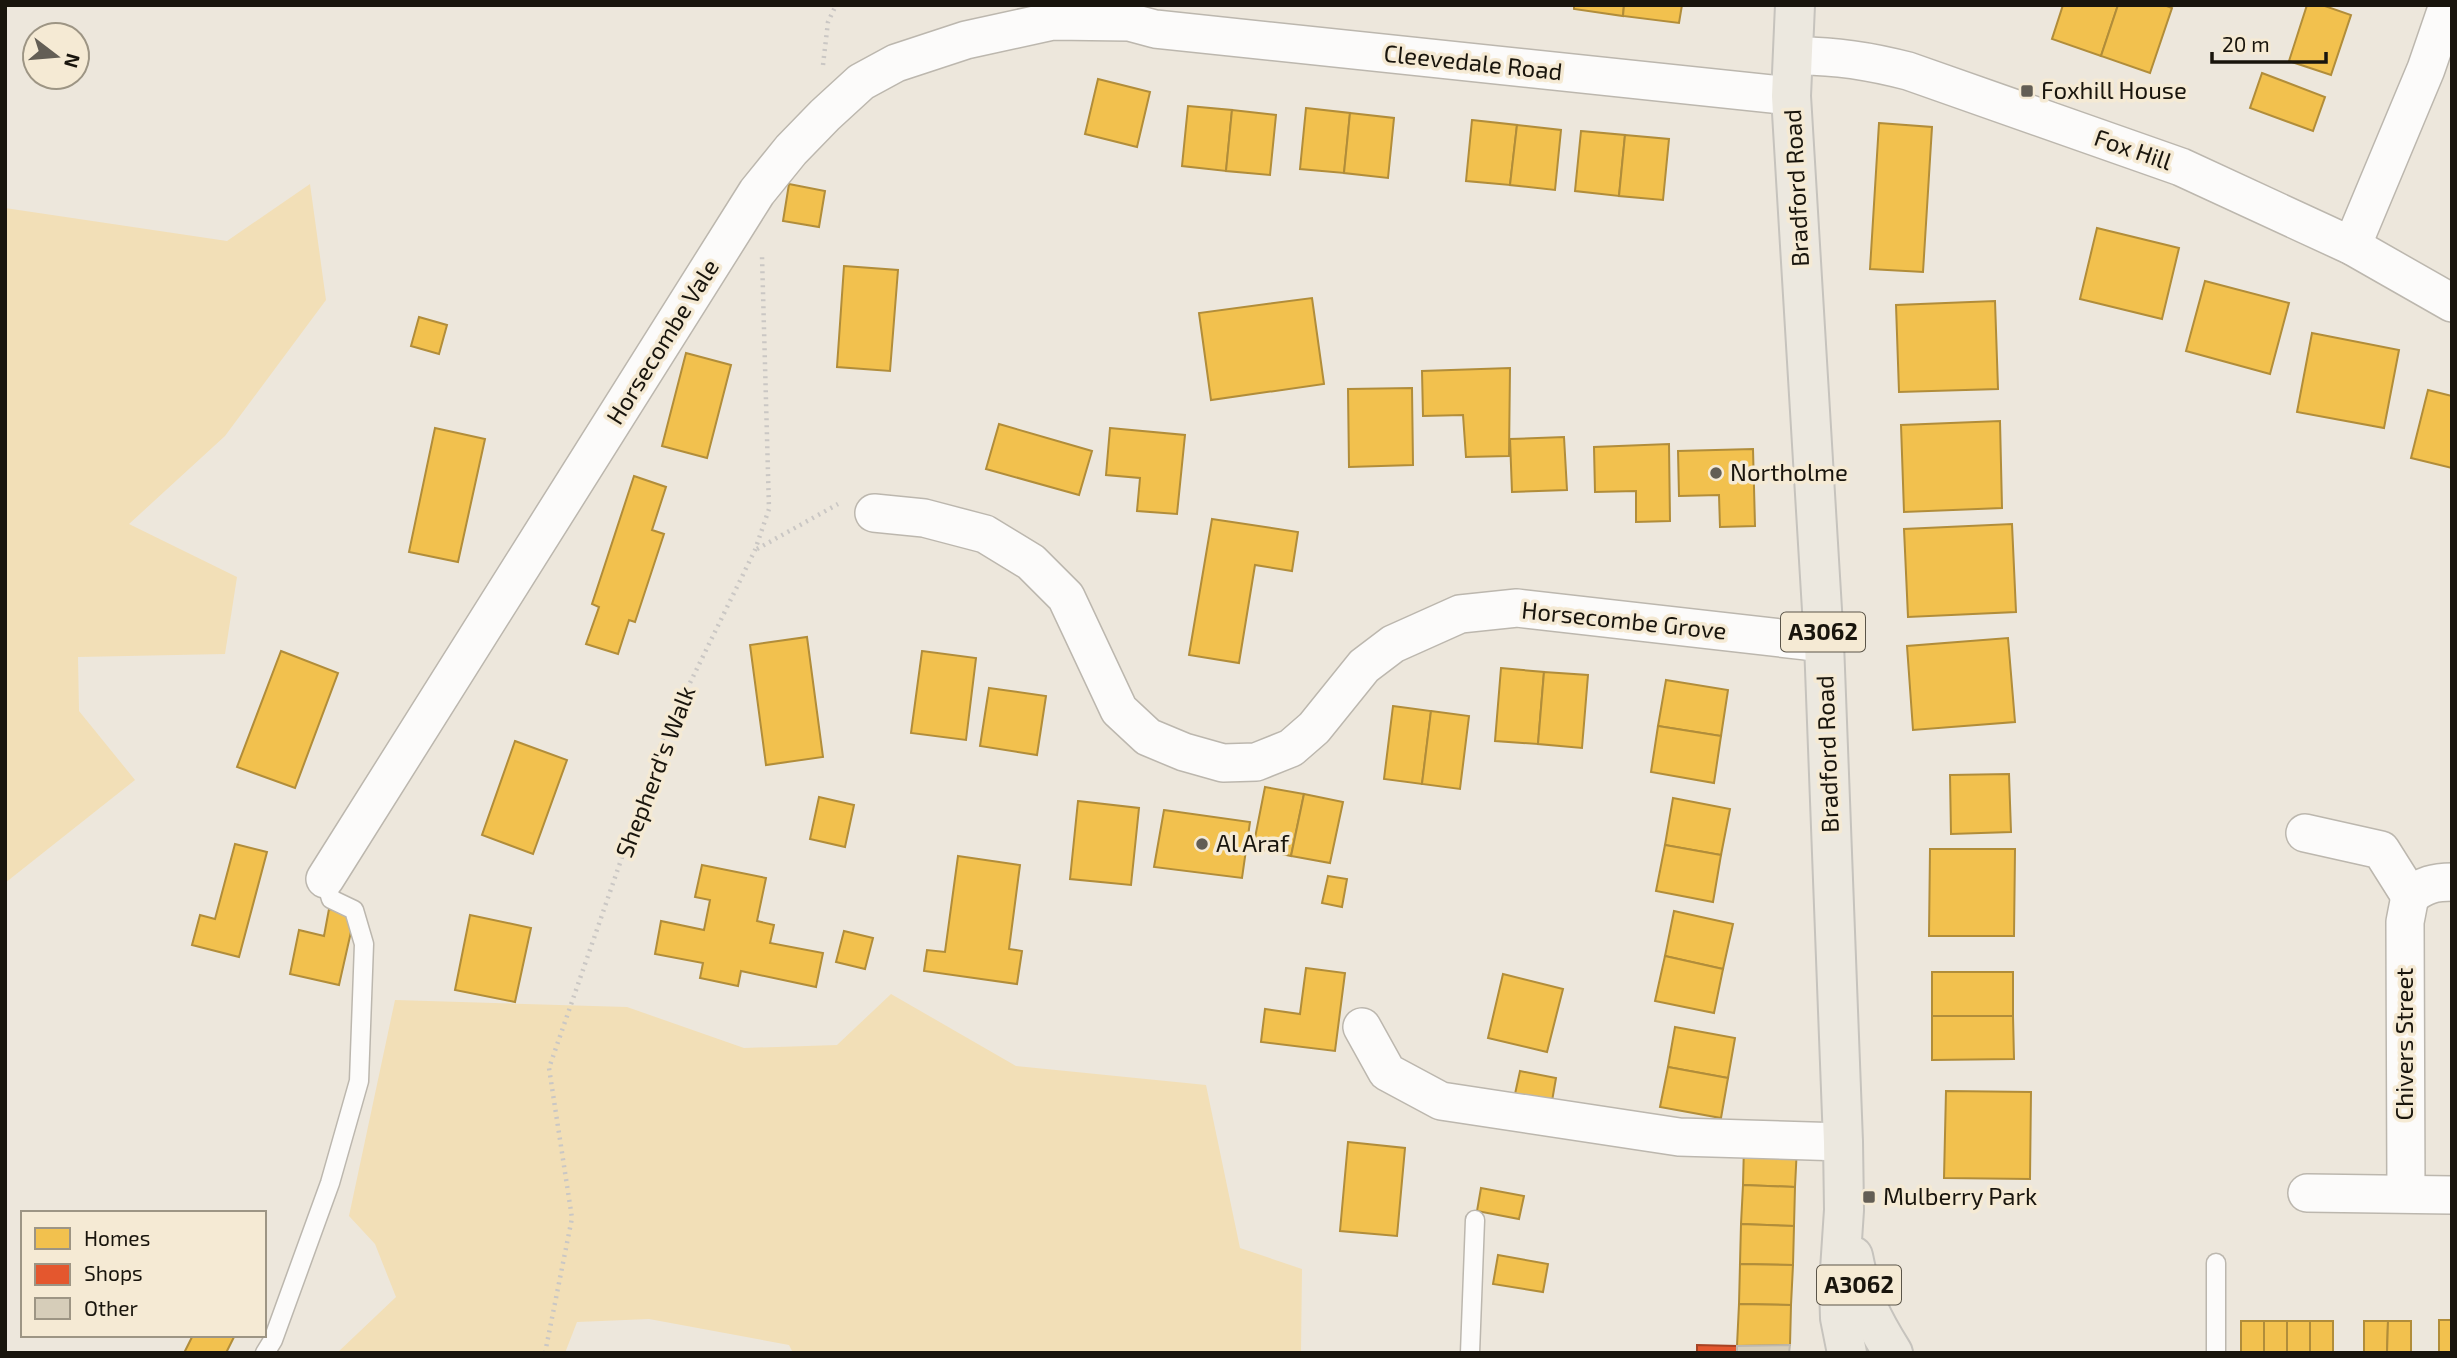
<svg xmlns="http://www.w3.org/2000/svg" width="2457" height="1358" viewBox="0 0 2457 1358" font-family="'Exo 2',sans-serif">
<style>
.green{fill:#f2dfb7}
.homes{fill:#f2c14e;stroke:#b18d3a;stroke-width:2}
.shops{fill:#e4572e;stroke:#a74324;stroke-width:2}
.building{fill:#d6cdb9;stroke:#bdb8af;stroke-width:2}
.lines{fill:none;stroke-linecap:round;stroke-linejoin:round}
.lane-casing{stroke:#bcb7ae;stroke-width:21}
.street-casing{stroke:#bcb7ae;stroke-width:40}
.primary-casing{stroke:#c6c3bd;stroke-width:42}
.path{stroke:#cac7c4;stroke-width:4.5;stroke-dasharray:2 5;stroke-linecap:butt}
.lane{stroke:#fcfbfa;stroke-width:18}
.street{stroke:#fcfbfa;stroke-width:37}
.primary{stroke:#ece8df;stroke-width:38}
.poi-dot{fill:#635e55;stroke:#f5ead4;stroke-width:2.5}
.labels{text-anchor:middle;stroke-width:7;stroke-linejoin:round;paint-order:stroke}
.shield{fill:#f5ead4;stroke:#5b5549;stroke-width:2}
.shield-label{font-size:23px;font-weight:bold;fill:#19150d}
.street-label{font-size:24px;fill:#19150d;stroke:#f5ead4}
.poi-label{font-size:24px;fill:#19150d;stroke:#f5ead4;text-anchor:start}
</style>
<rect width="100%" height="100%" fill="#ede7dc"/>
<g class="green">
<polygon points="310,184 326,300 225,436 129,524 237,577 225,654 78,657 79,711 135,780 5,883 5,208 227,241"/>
<polygon points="891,994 1016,1066 1206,1085 1240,1248 1302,1269 1301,1353 793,1353 789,1345 649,1319 577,1322 565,1353 337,1353 396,1297 375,1244 349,1216 395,1000 627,1007 744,1048 837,1045"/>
</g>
<g class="homes">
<polygon points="1574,5 1624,5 1623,16 1574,9"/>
<polygon points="1624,5 1682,5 1679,23 1623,16"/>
<polygon points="2063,5 2118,5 2101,56 2052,39"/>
<polygon points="2118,5 2164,5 2172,8 2150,73 2101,56"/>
<polygon points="2307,5 2322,5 2351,15 2331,75 2289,61"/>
<polygon points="2262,73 2325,97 2313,131 2250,108"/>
<polygon points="1098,79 1150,92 1137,147 1085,134"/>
<polygon points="1188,106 1232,110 1226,171 1182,166"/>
<polygon points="1306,108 1350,113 1344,173 1300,169"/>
<polygon points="1232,110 1276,115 1270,175 1226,171"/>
<polygon points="1350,113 1394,118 1388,178 1344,173"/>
<polygon points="1472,120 1517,125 1510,185 1466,181"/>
<polygon points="1879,123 1932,127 1923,272 1870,269"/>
<polygon points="1517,125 1561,130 1555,190 1510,185"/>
<polygon points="1581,131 1625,135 1619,196 1575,191"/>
<polygon points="1625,135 1669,139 1663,200 1619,196"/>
<polygon points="789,184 825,191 819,227 783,221"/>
<polygon points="2097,228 2179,248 2162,319 2080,299"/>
<polygon points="844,266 898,270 890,371 837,367"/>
<polygon points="2205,281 2289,303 2270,374 2186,351"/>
<polygon points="1312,298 1324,384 1211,400 1199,313"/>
<polygon points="1995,301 1998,389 1899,392 1896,305"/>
<polygon points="419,317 447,325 439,354 411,346"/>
<polygon points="2312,333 2399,350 2384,428 2297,412"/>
<polygon points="686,353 731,365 707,458 662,446"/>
<polygon points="1510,368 1509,456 1466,457 1463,415 1423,416 1422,371"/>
<polygon points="1412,388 1413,465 1349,467 1348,389"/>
<polygon points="2428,390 2452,396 2452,468 2411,458"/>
<polygon points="2000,421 2002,508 1904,512 1901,425"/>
<polygon points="999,424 1092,451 1079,495 986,469"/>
<polygon points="435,428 485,439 458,562 409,552"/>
<polygon points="1110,428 1185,435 1177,514 1137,511 1140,478 1106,475"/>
<polygon points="1564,437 1567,490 1512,492 1510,439"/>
<polygon points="1669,444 1670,521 1636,522 1636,491 1595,492 1594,447"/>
<polygon points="1753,449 1755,526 1720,527 1719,495 1679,496 1678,451"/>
<polygon points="634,476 666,487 652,530 664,534 635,622 629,620 618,654 586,644 599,607 592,604"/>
<polygon points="1212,519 1298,532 1292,571 1255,565 1239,663 1189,655"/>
<polygon points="2012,524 2016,612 1908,617 1904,529"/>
<polygon points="807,637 823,757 766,765 750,645"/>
<polygon points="2008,638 2015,722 1913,730 1907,646"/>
<polygon points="281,651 338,673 295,788 237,767"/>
<polygon points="922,651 976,658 966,740 911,733"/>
<polygon points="1501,668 1544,672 1538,744 1495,741"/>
<polygon points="1544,672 1588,675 1582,748 1538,744"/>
<polygon points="1666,680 1728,690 1721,736 1658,726"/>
<polygon points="989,688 1046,696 1037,755 980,746"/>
<polygon points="1393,706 1431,711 1422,784 1384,779"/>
<polygon points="1431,711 1469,716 1460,789 1422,784"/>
<polygon points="1658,726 1721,736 1714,783 1651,772"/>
<polygon points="515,741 567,760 533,854 482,835"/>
<polygon points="2009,774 2011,832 1951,834 1950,775"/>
<polygon points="1265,787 1304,794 1291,856 1253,848"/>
<polygon points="1304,794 1343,802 1330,863 1291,856"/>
<polygon points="819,797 854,805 845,847 810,839"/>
<polygon points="1673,798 1730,809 1721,855 1665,845"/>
<polygon points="1078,801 1139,808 1131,885 1070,879"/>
<polygon points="1164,810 1250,822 1242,878 1154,867"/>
<polygon points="235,844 267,852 239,957 192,945 200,915 215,919"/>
<polygon points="1665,845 1721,855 1713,902 1656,891"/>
<polygon points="1930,849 2015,849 2014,936 1929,936"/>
<polygon points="958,856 1020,865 1009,949 1022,951 1017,984 924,971 927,950 945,952"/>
<polygon points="702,865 766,878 757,921 774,925 770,943 823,953 816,987 741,971 738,986 700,978 703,963 655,954 661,921 704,930 710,900 695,897"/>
<polygon points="1328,876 1347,879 1342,907 1322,903"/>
<polygon points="329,909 355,914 339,985 290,974 299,930 324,936"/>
<polygon points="1674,911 1733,924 1723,969 1665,956"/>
<polygon points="470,915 531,928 515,1002 455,990"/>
<polygon points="844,931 873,938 865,969 836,962"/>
<polygon points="1665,956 1723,969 1714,1013 1655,1001"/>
<polygon points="1306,968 1345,973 1335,1051 1261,1042 1265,1009 1300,1014"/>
<rect x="1932" y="972" width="81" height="44"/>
<polygon points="1503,974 1563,989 1547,1052 1488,1038"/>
<polygon points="1932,1016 2013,1016 2014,1059 1932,1060"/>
<polygon points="1675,1027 1735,1038 1728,1078 1668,1067"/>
<polygon points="1668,1067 1728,1078 1721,1118 1660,1107"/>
<polygon points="1520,1071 1556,1078 1552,1101 1515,1094"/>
<polygon points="1946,1091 2031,1092 2030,1179 1944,1178"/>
<polygon points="1348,1142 1405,1148 1397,1236 1340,1231"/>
<polygon points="1744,1145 1797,1147 1795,1187 1743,1185"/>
<polygon points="1743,1185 1795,1187 1794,1226 1741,1224"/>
<polygon points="1481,1188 1524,1196 1519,1219 1477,1211"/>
<polygon points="1741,1224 1794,1226 1793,1265 1740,1264"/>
<polygon points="1498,1255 1548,1264 1543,1292 1493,1284"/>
<polygon points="1740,1264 1793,1265 1791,1305 1739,1304"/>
<polygon points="1739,1304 1791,1305 1790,1345 1737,1346"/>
<rect x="2439" y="1320" width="13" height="33"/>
<rect x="2241" y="1321" width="23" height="32"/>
<rect x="2264" y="1321" width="23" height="32"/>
<rect x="2287" y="1321" width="23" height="32"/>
<rect x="2310" y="1321" width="23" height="32"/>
<polygon points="2364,1321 2388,1321 2387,1353 2364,1353"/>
<polygon points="2388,1321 2411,1321 2411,1353 2387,1353"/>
<polygon points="193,1335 235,1335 226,1353 184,1353"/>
</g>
<polygon class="shops" points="1697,1345 1737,1346 1737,1353 1697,1353"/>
<polygon class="building" points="1790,1345 1789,1353 1737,1353 1737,1346"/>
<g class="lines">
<g class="lane-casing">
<g id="lane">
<polyline points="2216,1263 2216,1353"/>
<polyline points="265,1353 273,1340 330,1183 359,1081 364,944 354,910 331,899 325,879"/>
<polyline points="1470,1353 1475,1220"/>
</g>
</g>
<g class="street-casing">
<g id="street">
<path d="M1793,56C1833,55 1870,61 1908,71L2181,167L2352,246L2452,303"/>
<polyline points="2352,246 2426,69 2448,5"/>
<polyline points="874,513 924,518 985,534 1031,562 1066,597 1119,710 1148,737 1184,752 1223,763 1256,762 1291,748 1314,728 1364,666 1393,644 1460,614 1517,608 1824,643"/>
<path d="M2305,833L2381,850L2410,896C2424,885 2434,882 2452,882"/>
<polyline points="325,879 757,192 791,150 825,115 861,82 896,63 966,40 1053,21 1129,22 1155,29 1791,96"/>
<polyline points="1362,1027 1387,1072 1441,1101 1679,1137 1843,1142"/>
<polyline points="2307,1193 2452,1195"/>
<polyline points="2406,1193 2405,922 2410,896"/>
</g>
</g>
<g class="primary-casing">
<g id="primary">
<polyline points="1795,5 1791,96 1824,643 1843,1142 1844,1210 1839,1285 1840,1318 1847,1353"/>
<path d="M1853,1256C1861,1297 1871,1318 1893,1353"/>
</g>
</g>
<g class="path">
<polyline points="823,65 828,22 836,5"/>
<polyline points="757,549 838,504"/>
<polyline points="545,1353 572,1218 549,1068 664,736 755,550 769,509 762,256"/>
</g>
<use href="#lane" class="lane"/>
<use href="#street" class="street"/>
<use href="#primary" class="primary"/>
</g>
<g class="poi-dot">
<rect x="2020" y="84" width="14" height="14" rx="3.5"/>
<circle cx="1716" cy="473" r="7"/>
<circle cx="1202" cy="844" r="7"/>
<rect x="1862" y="1190" width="14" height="14" rx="3.5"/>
</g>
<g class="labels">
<g class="shield">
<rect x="1781" y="612.5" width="84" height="39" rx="5"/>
<rect x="1817" y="1265.5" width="84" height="39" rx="5"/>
</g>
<g class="shield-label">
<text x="1823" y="640">A3062</text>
<text x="1859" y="1293">A3062</text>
</g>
<g class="street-label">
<text transform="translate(1473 63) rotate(6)" y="8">Cleevedale Road</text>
<text transform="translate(2133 150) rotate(19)" y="8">Fox Hill</text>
<text transform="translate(1797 188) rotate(-93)" y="8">Bradford Road</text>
<text transform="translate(663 342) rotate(-58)" y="8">Horsecombe Vale</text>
<text transform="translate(1624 621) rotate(6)" y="8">Horsecombe Grove</text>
<text transform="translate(1828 754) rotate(-92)" y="8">Bradford Road</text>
<text transform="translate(656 772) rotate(-69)" y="8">Shepherd's Walk</text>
<text transform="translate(2405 1044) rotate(-90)" y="8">Chivers Street</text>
</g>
<g class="poi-label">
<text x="2041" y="99">Foxhill House</text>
<text x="1730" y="481">Northolme</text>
<text x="1216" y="852">Al Araf</text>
<text x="1883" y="1205">Mulberry Park</text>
</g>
</g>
<rect width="2457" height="1358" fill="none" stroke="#19150d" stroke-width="14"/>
<rect x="21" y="1211" width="245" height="126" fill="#f5ead4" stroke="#9d9584" stroke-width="2"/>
<rect x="35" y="1228" width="35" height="21" fill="#f2c14e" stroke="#9d9584" stroke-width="2"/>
<text x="84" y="1246" font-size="21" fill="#19150d">Homes</text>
<rect x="35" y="1264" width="35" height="21" fill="#e4572e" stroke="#9d9584" stroke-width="2"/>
<text x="84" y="1281" font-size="21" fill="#19150d">Shops</text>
<rect x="35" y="1298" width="35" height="21" fill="#d6cdb9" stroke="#9d9584" stroke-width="2"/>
<text x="84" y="1316" font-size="21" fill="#19150d">Other</text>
<g transform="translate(56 56) rotate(106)"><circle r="33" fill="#f5ead4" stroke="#9d9584" stroke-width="2"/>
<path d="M0-5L12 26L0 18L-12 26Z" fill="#635e55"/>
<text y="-10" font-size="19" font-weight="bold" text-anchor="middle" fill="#19150d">N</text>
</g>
<path d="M2212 52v10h114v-10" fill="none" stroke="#19150d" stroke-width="3.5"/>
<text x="2222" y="52" font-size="21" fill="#19150d" stroke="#f5ead4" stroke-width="5" paint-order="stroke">20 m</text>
</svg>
